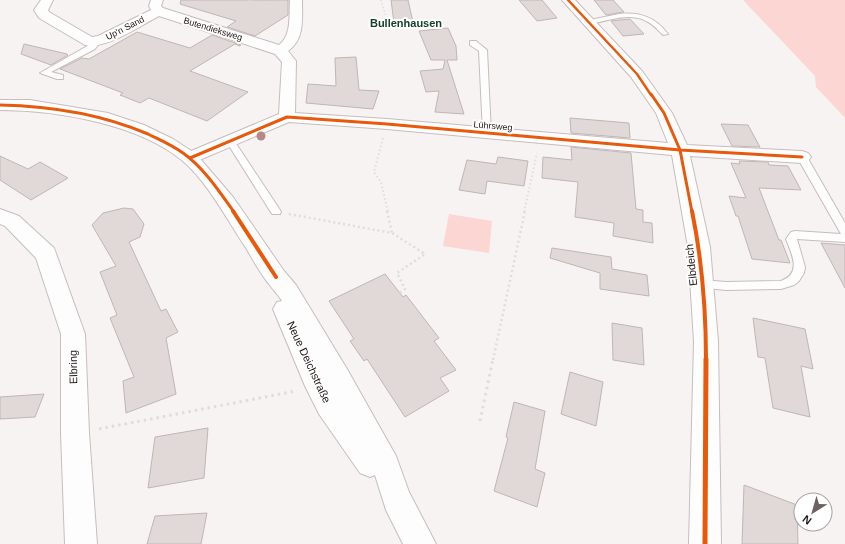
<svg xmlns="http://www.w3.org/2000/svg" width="845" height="544" viewBox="0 0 845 544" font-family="Helvetica,sans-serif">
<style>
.green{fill:#fbd6d3}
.building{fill:#e1d8d8;stroke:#bfb6b5}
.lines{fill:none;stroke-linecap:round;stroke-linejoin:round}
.service-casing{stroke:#c6bdbc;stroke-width:2}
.minor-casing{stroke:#c6bdbc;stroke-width:2}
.tertiary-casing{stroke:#c6bdbc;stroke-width:2}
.path-far3{stroke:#dedddd;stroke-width:1.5;stroke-dasharray:1.5 2;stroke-linecap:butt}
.path-far2{stroke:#dedddd;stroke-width:2;stroke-dasharray:1.5 2.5;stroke-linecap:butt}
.path-far1{stroke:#dedddd;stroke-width:2.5;stroke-dasharray:2 3;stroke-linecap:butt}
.path{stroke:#dedddd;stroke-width:3;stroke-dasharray:2.5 4;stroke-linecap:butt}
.service{fill:#fefdfd;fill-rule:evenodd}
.minor{fill:#fefdfd;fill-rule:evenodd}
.tertiary{fill:#fefdfd;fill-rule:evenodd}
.cycleway-far3-casing{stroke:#fff;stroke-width:4}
.cycleway-far2-casing{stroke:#fff;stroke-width:5}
.cycleway-far1-casing{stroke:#fff;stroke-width:6}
.cycleway-casing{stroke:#fff;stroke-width:8}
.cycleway-far3{stroke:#e8590c;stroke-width:2.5}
.cycleway-far2{stroke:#e8590c;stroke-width:3}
.cycleway-far1{stroke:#e8590c;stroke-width:4}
.cycleway{stroke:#e8590c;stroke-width:5}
.tree{fill:#b98788}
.labels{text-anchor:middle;stroke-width:4;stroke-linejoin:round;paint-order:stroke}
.far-street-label{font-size:9px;fill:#211413;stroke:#fff}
.far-quarter-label{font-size:11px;font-weight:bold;fill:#13402d;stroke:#fff}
.street-label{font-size:11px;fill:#211413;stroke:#fff}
</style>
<rect width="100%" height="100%" fill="#f8f3f3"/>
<g class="green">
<polygon points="743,0 845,0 845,118 816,87 815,76"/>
<polygon points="449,214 492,221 489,253 443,246"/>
</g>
<g class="building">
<polygon points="181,0 288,0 288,15 255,36 227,27 236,21 180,4"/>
<polygon points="391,0 408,0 413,22 394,23"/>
<polygon points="519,0 542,0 557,18 537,21"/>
<polygon points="594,0 613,0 624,12 606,15"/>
<polygon points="630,19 644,34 623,36 611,21"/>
<polygon points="448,28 456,46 457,60 447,60 464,114 435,112 439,91 426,92 420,71 443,69 445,60 431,60 419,31"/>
<polygon points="137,32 190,48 212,35 241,45 240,46 235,44 190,71 248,92 207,121 149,98 140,103 120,95 123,93 60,69 82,58 89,59"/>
<polygon points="24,44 67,54 68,55 51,65 21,54"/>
<polygon points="356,57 359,90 379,91 373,109 306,103 308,84 336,86 335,58"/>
<polygon points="570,118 629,123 630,138 571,133"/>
<polygon points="721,124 748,125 760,147 732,146"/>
<polygon points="571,147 631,153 636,209 643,210 643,222 652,223 653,243 613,236 614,223 575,217 578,182 542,178 543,157 572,160"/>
<polygon points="0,156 28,169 40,162 68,178 31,200 0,180"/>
<polygon points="498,157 528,161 524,186 487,181 485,194 459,190 467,160 496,164"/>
<polygon points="739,161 768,162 769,165 788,166 801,190 759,188 779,240 781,240 790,263 752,259 738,216 736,216 729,196 746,198 731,163 740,164"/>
<polygon points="124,208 133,209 144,224 140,237 129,242 161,311 166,309 178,332 166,338 176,394 126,413 123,381 134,377 110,318 117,315 100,272 116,266 92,225 103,213"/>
<polygon points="821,243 845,245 845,288"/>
<polygon points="552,248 611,257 612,269 647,275 649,296 600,289 600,273 550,258"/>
<polygon points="385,274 403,297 406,295 439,338 434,341 456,370 440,378 449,391 405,417 367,359 364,361 350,341 354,339 329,301"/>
<polygon points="753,318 805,329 813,369 801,366 810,417 773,408 765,358 758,357"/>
<polygon points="612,323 642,328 644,365 613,360"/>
<polygon points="570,372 603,382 596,426 561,414"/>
<polygon points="44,394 35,417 0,419 0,397"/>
<polygon points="514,402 545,411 535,469 545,473 537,507 494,491 508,438 506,437"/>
<polygon points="208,428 204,478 148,488 155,437"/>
<polygon points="744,485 797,505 798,544 742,544"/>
<polygon points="207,513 201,544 147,544 155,516"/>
</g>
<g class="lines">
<g class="service-casing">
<g id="service">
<path d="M619,14C640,12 655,17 668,34L663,35C658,30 653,24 646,21C630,12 607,21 590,24L587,22L590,20Z"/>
<polygon points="97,39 101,41 95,49 51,72 63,75 63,79 57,79 40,73 89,45"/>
<polygon points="470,41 476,41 487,50 491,133 487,136 483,133 479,51 470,45"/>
<polygon points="230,138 233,139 280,210 281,212 280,214 272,214 226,141"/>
<path d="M802,154L807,157L845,223V242L797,239L805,267L804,273L799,281L794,285L781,289L726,290L698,287L696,284L698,281L702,280L726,282L781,281C802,273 792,255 786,239L791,232L795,231L841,234L797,157Z"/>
</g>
</g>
<g class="minor-casing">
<g id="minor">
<path d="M41,0H53L48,10L49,12L92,37L98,36L151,10L149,6L151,0H163L161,6L163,8L279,45C292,35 289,15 290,0H302C302,18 305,39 288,51L296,61L295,113L387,119L668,143L656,113L631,77L562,0H575L642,71L672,113L687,145L802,151L808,153L811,157L808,161L802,163L690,156L710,247L718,341L721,544H689L694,341L688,247L672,155L387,129L289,122L190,164L184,162L181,158L184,154L279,114L282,62L275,54L159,16C141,25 106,50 85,45L39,18L34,10Z"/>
<polygon points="0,209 19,216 54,248 85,334 89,433 97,544 65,544 61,433 61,334 36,258 5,226 0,224"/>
</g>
</g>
<g class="tertiary-casing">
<path id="tertiary" d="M0,100H30L108,113L144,125L173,139L196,154L233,197L284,271L296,285L347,369L396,456L409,492L436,544H403L386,510L375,475L370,477L360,473L319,414L305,386L273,309L277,302L282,301C278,294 273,290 269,284C260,273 253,260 246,248C228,221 208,183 184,162C140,124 56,110 0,110Z"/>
</g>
<g class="path-far3">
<polyline points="249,0 279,9"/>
<polyline points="381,0 386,17"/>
</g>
<g class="path-far2">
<polyline points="383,138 374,172 381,182 388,212"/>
<polyline points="524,212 537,153"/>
</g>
<g class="path-far1">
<polyline points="387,211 392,233"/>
<polyline points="289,214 392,233 425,254 397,273 405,289 400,293"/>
<polyline points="493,360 525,211"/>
</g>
<g class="path">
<polyline points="480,421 493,359"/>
<polyline points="99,429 296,391"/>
</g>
<use href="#service" class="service"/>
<use href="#minor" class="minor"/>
<use href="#tertiary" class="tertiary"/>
<g class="cycleway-far3-casing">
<polyline id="cycleway-far3" points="568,0 637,74 651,95"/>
</g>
<g class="cycleway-far2-casing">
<g id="cycleway-far2">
<polyline points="651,94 664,113 680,150 692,212"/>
<path d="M0,105C51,106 101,114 148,134C160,140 172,145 183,153C204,168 219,191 234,212"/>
<polyline points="190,158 287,117 387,124 680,150 802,157"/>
</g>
</g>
<g class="cycleway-far1-casing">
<g id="cycleway-far1">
<polyline points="233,211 276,277"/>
<path d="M692,211C702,260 706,310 706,360"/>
</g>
</g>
<g class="cycleway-casing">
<polyline id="cycleway" points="705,544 706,359"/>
</g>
<use href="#cycleway-far3" class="cycleway-far3"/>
<use href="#cycleway-far2" class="cycleway-far2"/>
<use href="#cycleway-far1" class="cycleway-far1"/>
<use href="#cycleway" class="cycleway"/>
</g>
<circle class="tree" cx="261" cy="136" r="4.5"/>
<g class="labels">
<g class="far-street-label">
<text transform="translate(125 28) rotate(-27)" y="3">Up'n Sand</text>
<text transform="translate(213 29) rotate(17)" y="3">Butendieksweg</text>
<text transform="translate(493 126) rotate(5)" y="3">Lührsweg</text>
</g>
<g class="far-quarter-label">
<text x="406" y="27">Bullenhausen</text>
</g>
<g class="street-label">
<text transform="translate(691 265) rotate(-96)" y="4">Elbdeich</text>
<text transform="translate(309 362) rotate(65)" y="4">Neue Deichstraße</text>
<text transform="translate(73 367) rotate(-91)" y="4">Elbring</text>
</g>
</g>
<g transform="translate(813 512) rotate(217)"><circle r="19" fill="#ffffff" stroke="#a6a1a1"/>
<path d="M0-3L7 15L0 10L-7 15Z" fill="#6c6261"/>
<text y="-6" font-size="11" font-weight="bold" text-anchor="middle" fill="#211413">N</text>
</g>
</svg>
